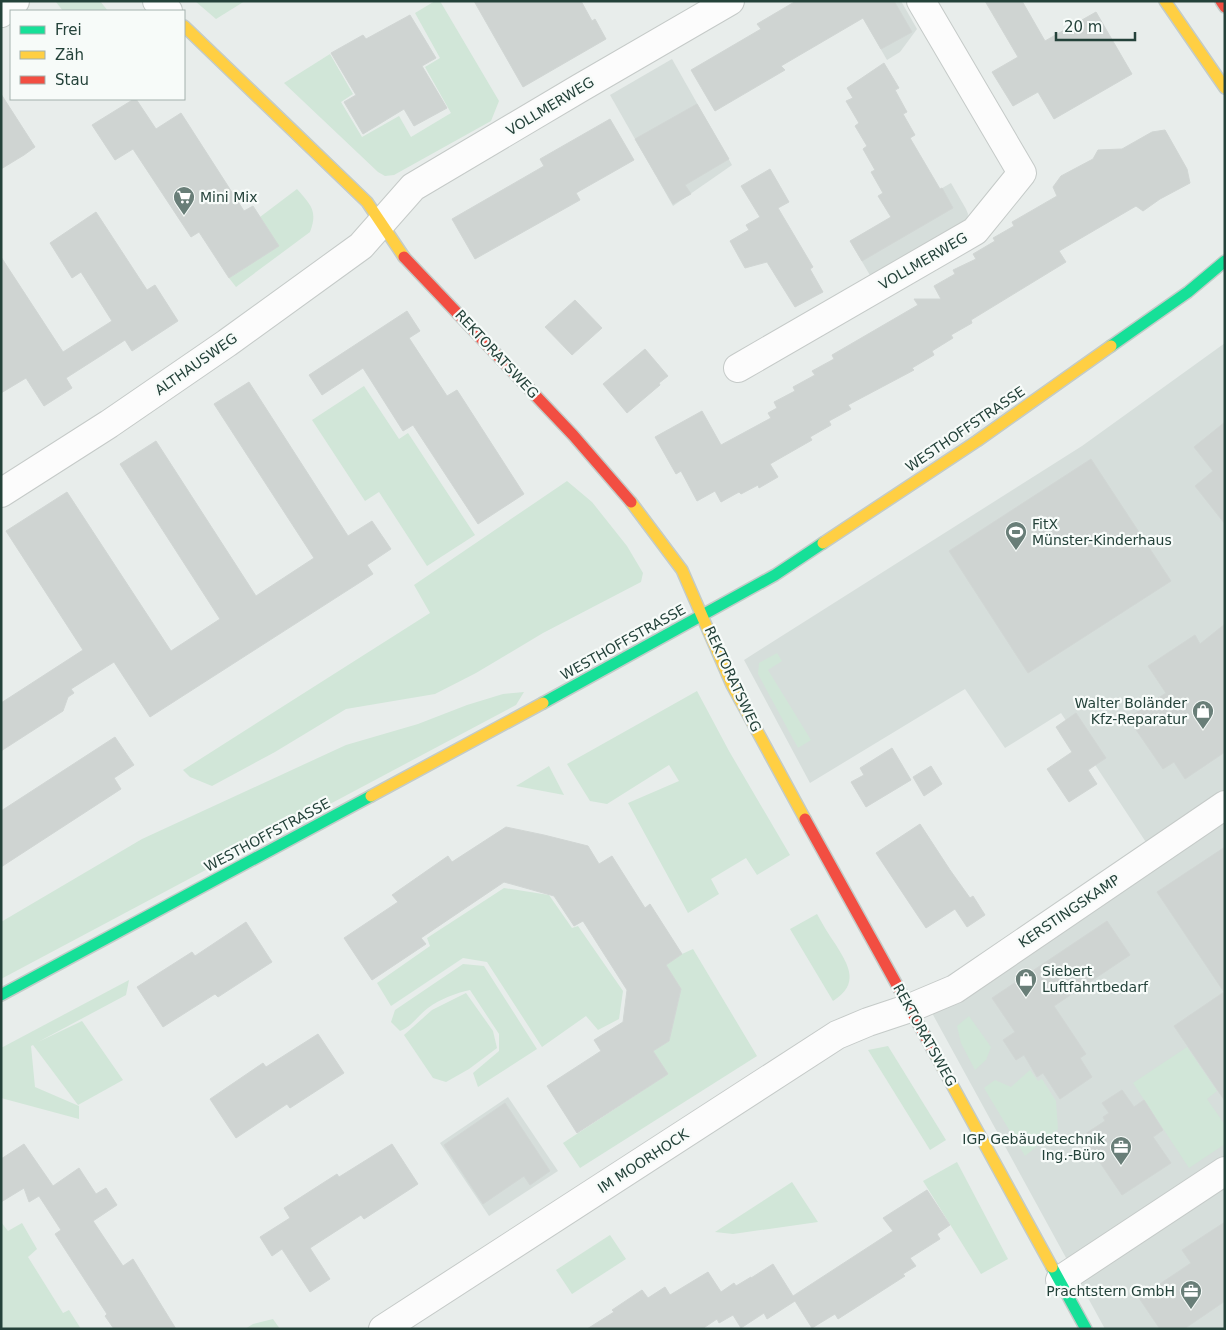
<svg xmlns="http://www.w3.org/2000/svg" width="1226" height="1330" viewBox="0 0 1226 1330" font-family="'DejaVu Sans',sans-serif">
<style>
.built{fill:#d6dedb}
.green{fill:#d1e6d8}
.building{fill:#cfd4d2;stroke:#d1d6d4}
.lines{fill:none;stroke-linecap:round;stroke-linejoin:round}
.street-casing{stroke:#c5cac8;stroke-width:30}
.fast-casing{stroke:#c3cbc8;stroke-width:14}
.slow-casing{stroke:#c3cbc8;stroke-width:14}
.jam-casing{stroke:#c3cbc8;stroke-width:14}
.street{stroke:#fcfcfc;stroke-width:28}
.fast{stroke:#16e098;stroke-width:11}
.slow{stroke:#ffcf43;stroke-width:11}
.jam{stroke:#f24e42;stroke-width:11}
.labels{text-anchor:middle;stroke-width:4.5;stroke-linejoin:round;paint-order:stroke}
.street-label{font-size:14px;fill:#24423a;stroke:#f7fbf9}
.poi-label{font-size:14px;fill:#24423a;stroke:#f7fbf9;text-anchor:start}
</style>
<rect width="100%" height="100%" fill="#e8edeb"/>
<g class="built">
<polygon points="853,1 901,1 917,29 900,52 887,60"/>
<polygon points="672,59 732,165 673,206 610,95"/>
<polygon points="951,183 966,209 968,214 967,220 871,277 850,241"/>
<polygon points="1225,343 1225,1329 1105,1329 932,1013 1159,862 1061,713 1005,748 965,689 810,783 744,660 1082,446"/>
<polygon points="508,1097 558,1171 489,1216 440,1143"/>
</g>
<g class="green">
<polygon points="100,1 108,11 63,11 56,2"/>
<polygon points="195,1 245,1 216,19"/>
<polygon points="435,1 440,1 499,101 491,121 394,175 385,176 378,172 284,83 330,54 353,94 341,102 362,137 399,116 411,137 451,113 425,67 440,58 415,13"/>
<path d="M297,189C311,205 318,211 310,232L236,287L229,278L278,245L260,217Z"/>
<polygon points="364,386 399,439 408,433 475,535 427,566 379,492 365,501 312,420"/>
<polygon points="567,481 592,502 627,546 643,573 641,582 543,633 476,673 435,694 346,709 275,752 212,786 190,777 183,770 430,613 414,585"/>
<polygon points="777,653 782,661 768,670 811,740 798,748 758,674 759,663"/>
<polygon points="697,691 729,751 790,855 757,875 746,858 711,879 719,894 688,913 628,803 679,781 669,765 607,804 590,801 567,764"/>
<polygon points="524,692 516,705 1,979 1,922 142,839 346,745 418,724 467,705 503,694"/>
<polygon points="549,766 564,795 516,786"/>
<polygon points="504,888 549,895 572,928 578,926 623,991 619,1019 598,1030 586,1016 542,1047 487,962 463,958 391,1006 377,983 430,946 427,938"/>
<path d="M817,914C823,925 829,935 836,945C849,966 860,984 833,1001L790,929Z"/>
<polygon points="693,949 757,1056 580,1168 563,1143 668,1074 653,1051 669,1041 681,989 666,965 682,954"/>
<path d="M463,964L484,966L537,1049L478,1087L473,1073L499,1051V1034L470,990C456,993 440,999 428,1008C417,1016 414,1025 400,1031L391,1022L395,1010Z"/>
<polygon points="129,980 126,995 38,1042 82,1021 123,1080 78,1105 33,1045 31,1046 35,1087 79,1106 79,1119 1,1098 1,1048"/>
<polygon points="466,993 493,1031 497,1048 469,1069 446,1082 433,1078 404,1035 432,1010"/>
<polygon points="969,1016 991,1047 986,1060 975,1070 961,1043 957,1026"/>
<polygon points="888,1046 946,1140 930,1150 868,1050"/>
<polygon points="1187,1047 1217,1091 1207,1099 1225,1125 1225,1144 1189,1168 1133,1083"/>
<polygon points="1030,1070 1038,1081 1042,1079 1056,1101 1058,1129 1025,1156 984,1088 995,1080 1011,1087"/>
<polygon points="957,1162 1008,1259 981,1274 923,1181"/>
<polygon points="792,1182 818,1222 733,1234 715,1232"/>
<polygon points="1,1222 8,1231 22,1223 37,1249 28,1257 63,1313 69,1310 81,1329 1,1329"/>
<polygon points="610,1235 626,1259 572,1294 556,1270"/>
<polygon points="273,1319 280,1329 245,1329 253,1324"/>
</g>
<g class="building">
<polygon points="474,1 581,1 592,21 595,19 606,39 523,87"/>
<polygon points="796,1 894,1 912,32 881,49 863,18 781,66 785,70 715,111 691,70 761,29 757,24"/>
<polygon points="985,1 1022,1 1045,41 1096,12 1132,74 1054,119 1038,92 1013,106 992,72 1018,57"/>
<polygon points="410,15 436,58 422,66 447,108 414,126 404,109 363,134 344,102 356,95 331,53 363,35 366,39"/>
<polygon points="884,63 899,88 895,90 907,112 903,114 915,135 910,138 940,189 942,188 953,208 862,261 850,241 891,217 878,196 883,193 871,172 875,170 863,149 867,146 855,126 859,123 846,101 853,98 847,88"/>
<polygon points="1,94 35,147 24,155 1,169"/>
<polygon points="134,99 136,99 156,129 181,113 244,211 253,206 279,246 229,278 199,232 191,237 133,149 115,160 92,125"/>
<polygon points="697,104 729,159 685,185 691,194 673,204 635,139"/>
<polygon points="610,119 634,160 576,193 580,200 475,259 452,219 544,166 540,159"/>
<polygon points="1165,130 1187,169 1190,183 1160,199 1143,211 1136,206 1059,251 1066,262 971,320 972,323 951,335 953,338 932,351 934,355 912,368 914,370 848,405 851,409 829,421 831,425 810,437 812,440 770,464 778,477 759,488 758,485 741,494 739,492 721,502 715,491 697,501 681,471 676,474 655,437 702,411 721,445 771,418 768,413 777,408 774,402 795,391 793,387 815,375 812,371 834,359 832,355 918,305 914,299 941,299 934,286 955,274 953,270 976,259 973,254 995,241 993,238 1014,226 1012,222 1057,196 1053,187 1061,176 1093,159 1098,150 1122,149 1152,132"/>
<polygon points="770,169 789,202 778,208 813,267 810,269 823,292 795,307 767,262 745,268 730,241 749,230 746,225 760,217 741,186"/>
<polygon points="96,212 147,290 155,285 178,321 132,351 125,340 102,355 66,378 72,388 44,406 26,378 1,393 1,257 63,352 112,321 81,272 72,278 50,243"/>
<polygon points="575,300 602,328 572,355 545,327"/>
<polygon points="407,311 420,331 409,338 447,396 457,390 524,494 478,524 413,425 403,431 363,368 322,395 309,375"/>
<polygon points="645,349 668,376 659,383 660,385 627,413 603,384"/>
<polygon points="249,382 348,536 372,521 391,549 367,565 373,574 150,717 114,662 71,689 74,693 68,697 63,711 1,751 1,703 83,650 6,531 67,492 171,651 220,619 120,464 156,441 256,596 314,558 214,404"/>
<polygon points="1225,422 1225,524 1195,486 1213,471 1194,447"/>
<polygon points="1091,459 1171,581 1028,673 949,551"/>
<polygon points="1225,624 1225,752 1185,779 1174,762 1163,769 1128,718 1166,693 1148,666 1195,635 1200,644"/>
<polygon points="1076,713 1106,758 1088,770 1097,784 1069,802 1047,769 1072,752 1056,727"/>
<polygon points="115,737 134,765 114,778 121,789 1,867 1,811"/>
<polygon points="892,748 911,780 866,807 851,782 864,775 860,768"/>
<polygon points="931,766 942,784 924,796 913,777"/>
<polygon points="920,824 950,870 970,898 973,896 985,915 967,927 955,909 926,928 876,853"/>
<polygon points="506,827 544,835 588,846 599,864 612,856 645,908 650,904 682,954 666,965 681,989 669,1041 653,1051 668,1074 577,1133 547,1086 601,1051 594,1040 623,1022 627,990 583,921 574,926 554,896 504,882 421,938 426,944 372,980 344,938 398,902 392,895 448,856 452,862"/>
<polygon points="1225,847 1225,1101 1174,1026 1224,992 1157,892"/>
<polygon points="1107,921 1130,955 1054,1006 1086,1054 1080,1058 1092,1077 1060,1099 1043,1073 1037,1077 1024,1055 1016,1060 1003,1040 1015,1032 992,998"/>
<polygon points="246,922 272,962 218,997 215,994 163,1027 137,987 192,952 195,956"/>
<polygon points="318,1034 344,1073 290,1108 287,1104 236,1138 210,1099 263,1063 266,1067"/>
<polygon points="1122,1090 1134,1107 1144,1100 1163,1130 1153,1137 1171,1163 1122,1195 1082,1136 1105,1121 1103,1117 1109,1113 1102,1103"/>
<polygon points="505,1103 550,1171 530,1185 524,1176 483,1204 444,1145"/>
<polygon points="24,1144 53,1186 79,1168 96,1194 106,1188 117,1205 93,1221 123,1266 133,1259 176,1329 114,1329 105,1316 107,1314 55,1234 61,1230 39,1196 29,1202 24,1188 1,1202 1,1159"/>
<polygon points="392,1144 418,1184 364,1219 361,1215 310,1248 330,1279 310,1292 282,1249 272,1256 260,1237 290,1218 284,1208 337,1174 339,1177"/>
<polygon points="927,1190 950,1225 937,1234 940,1239 910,1258 916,1266 903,1274 905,1276 838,1319 835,1314 812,1328 795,1301 767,1319 764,1313 741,1328 733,1315 719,1323 717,1319 702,1329 587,1329 614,1312 612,1310 642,1290 648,1298 665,1287 670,1295 708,1272 721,1292 734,1283 736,1286 751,1277 751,1278 773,1264 793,1296 893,1231 883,1218"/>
<polygon points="1225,1222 1225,1301 1184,1329 1160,1329 1139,1298 1191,1263 1182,1250"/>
</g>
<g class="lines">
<g class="street-casing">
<g id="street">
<polyline points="157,1 168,11"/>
<polyline points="1,13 15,1"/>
<polyline points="738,368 975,231 1022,173 921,1"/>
<polyline points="1,493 109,424 227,343 361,246 413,187 580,88 730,1"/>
<polyline points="1060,1280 1225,1171"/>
<polyline points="383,1329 837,1035 868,1022 910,1008 955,989 1225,805"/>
</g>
</g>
<g class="fast-casing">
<g id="fast">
<polyline points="1111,346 1188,292 1225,261"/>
<polyline points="543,703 775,575 823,543"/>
<polyline points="1,995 371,796"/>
<polyline points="1052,1267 1086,1329"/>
</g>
</g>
<g class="slow-casing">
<g id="slow">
<polyline points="1165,1 1225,88"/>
<polyline points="184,26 367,202 404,257"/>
<polyline points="631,502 682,570 732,685 805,819"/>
<polyline points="823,543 977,441 1111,346"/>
<polyline points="371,796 543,703"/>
<polyline points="933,1050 1052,1267"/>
</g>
</g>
<g class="jam-casing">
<g id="jam">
<polyline points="1221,1 1225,7"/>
<polyline points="404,257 573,435 631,502"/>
<polyline points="805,819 933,1050"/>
</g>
</g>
<use href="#street" class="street"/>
<use href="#fast" class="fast"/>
<use href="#slow" class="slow"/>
<use href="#jam" class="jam"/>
</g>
<defs>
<g id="supermarket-pin" transform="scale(1.125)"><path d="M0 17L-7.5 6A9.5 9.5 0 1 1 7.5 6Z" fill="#697e78" stroke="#f7fbf9"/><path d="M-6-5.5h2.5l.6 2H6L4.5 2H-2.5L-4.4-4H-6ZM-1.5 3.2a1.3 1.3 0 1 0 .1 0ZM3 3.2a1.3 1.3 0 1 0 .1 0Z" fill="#fff"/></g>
<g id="stadium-pin" transform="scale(1.125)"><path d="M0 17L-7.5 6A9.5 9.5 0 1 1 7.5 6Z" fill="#697e78" stroke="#f7fbf9"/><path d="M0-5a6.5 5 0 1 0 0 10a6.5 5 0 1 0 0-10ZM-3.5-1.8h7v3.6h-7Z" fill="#fff"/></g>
<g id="shop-pin" transform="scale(1.125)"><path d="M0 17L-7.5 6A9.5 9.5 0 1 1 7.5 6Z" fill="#697e78" stroke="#f7fbf9"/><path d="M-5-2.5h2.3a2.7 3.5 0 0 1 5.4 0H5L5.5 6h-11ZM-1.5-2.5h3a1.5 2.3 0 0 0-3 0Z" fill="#fff"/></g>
<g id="office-pin" transform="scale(1.125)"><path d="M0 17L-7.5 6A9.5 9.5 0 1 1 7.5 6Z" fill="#697e78" stroke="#f7fbf9"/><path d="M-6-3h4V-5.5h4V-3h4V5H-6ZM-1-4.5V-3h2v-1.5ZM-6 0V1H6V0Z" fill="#fff"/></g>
</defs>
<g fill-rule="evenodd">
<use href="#supermarket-pin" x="184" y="197"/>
<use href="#stadium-pin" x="1016" y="532"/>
<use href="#shop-pin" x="1203" y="711"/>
<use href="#shop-pin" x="1026" y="979"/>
<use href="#office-pin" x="1121" y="1147"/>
<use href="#office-pin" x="1191" y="1291"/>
</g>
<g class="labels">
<g class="street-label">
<text transform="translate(550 106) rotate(-31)" y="5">VOLLMERWEG</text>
<text transform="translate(923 261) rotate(-30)" y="5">VOLLMERWEG</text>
<text transform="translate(497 354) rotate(47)" y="5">REKTORATSWEG</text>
<text transform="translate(196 364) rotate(-35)" y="5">ALTHAUSWEG</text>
<text transform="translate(965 429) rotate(-34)" y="5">WESTHOFFSTRASSE</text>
<text transform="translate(623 642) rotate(-29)" y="5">WESTHOFFSTRASSE</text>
<text transform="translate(733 679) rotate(65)" y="5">REKTORATSWEG</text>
<text transform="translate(267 835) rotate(-28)" y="5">WESTHOFFSTRASSE</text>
<text transform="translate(1069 911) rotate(-34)" y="5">KERSTINGSKAMP</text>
<text transform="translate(925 1035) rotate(61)" y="5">REKTORATSWEG</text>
<text transform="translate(643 1161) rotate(-33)" y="5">IM MOORHOCK</text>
</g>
<g class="poi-label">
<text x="200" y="202">Mini Mix</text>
<text x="1032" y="529">FitX<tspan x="1032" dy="16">Münster-Kinderhaus</tspan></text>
<text x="1187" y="708" text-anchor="end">Walter Boländer<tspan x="1187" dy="16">Kfz-Reparatur</tspan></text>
<text x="1042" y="976">Siebert<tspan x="1042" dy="16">Luftfahrtbedarf</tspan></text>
<text x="1105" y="1144" text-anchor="end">IGP Gebäudetechnik<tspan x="1105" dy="16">Ing.-Büro</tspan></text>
<text x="1175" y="1296" text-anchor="end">Prachtstern GmbH</text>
</g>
</g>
<rect width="1226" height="1330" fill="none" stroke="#24423a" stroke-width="5"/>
<rect x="10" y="10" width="175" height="90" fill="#f7fbf9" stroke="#a3b1ad"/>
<rect x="20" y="26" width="25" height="8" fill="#16e098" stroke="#a3b1ad"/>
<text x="55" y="35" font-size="15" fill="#24423a">Frei</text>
<rect x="20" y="51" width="25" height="8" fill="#ffcf43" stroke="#a3b1ad"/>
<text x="55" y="60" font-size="15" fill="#24423a">Zäh</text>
<rect x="20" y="76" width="25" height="8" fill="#f24e42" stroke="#a3b1ad"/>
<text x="55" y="85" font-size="15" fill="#24423a">Stau</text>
<path d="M1056 32v8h79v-8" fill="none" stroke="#24423a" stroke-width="2.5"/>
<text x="1064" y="32" font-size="15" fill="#24423a" stroke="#f7fbf9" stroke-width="4" paint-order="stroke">20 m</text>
</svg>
